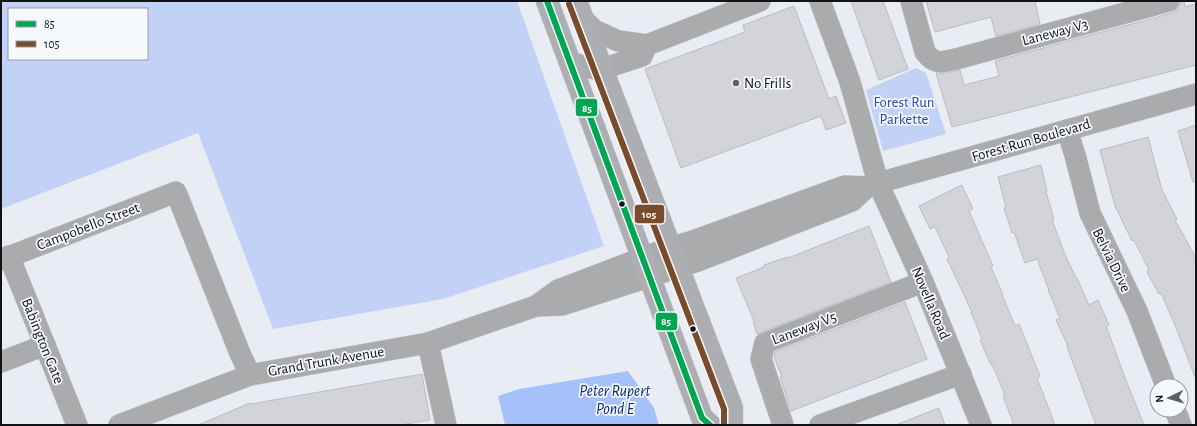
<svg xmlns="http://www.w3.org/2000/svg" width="1197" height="426" viewBox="0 0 1197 426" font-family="'Alegreya Sans',sans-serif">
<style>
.green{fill:#c1d2f6;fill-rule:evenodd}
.water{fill:#a6c1fa}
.building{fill:#d2d4da;stroke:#babcc2}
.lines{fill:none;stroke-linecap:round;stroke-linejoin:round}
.minor-casing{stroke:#c7cacf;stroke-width:22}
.major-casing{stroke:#c7cacf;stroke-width:23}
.minor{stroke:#aaabad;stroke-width:21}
.major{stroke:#adaeb2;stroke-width:22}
.bus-1-casing{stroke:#f5f8fd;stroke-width:9}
.bus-2-casing{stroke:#f5f8fd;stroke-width:9}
.bus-1{stroke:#00a651;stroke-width:6}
.bus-2{stroke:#7a4b2a;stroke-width:6}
.poi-dot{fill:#5d5f64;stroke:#f5f8fd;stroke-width:1.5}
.bus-dot{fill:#111317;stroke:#f5f8fd;stroke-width:1.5}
.labels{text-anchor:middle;stroke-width:3.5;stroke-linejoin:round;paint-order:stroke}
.street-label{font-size:15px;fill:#111317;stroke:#f5f8fd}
.poi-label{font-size:15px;fill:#111317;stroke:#f5f8fd;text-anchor:start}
.park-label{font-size:15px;fill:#294ca6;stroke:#f5f8fd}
.water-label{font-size:16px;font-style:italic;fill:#0b287f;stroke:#f5f8fd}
.line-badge{stroke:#f5f8fd;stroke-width:1.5}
.badge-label{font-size:11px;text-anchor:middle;font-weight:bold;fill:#fff}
</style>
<rect width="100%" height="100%" fill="#e9ecf3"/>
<g class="green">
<path d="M1,1H517L604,246L443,299L273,329L198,133L1,209ZM9,9H147V59H9Z"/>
<polygon points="916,68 926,73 946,134 883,151 866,90"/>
</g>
<polygon class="water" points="628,371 654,408 659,425 505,425 498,396 519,389"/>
<g class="building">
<polygon points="851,1 883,1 908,69 879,80"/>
<polygon points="926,1 1035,1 1040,24 996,36 991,17 935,32"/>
<polygon points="1181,1 1184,1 1185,7 1196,4 1196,65 952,127 936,73 946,73 960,70 964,85 999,76 995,61 1172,13 1178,9 1180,4"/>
<polygon points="794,6 829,99 836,96 846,123 826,130 821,116 681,168 645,69 745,32 743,25"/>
<polygon points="1196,125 1196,182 1193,182 1178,131"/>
<polygon points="1148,137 1162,190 1177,219 1175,220 1196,258 1196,376 1195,377 1175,325 1161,293 1159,294 1147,272 1149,270 1134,240 1132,241 1115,206 1100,150"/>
<polygon points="1041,165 1047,191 1046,192 1054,219 1052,220 1064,252 1076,278 1077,278 1089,305 1098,300 1109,325 1106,326 1127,383 1144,425 1096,425 1067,347 1068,346 1056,320 1060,318 1048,290 1049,290 1037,259 1025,263 1014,232 1012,233 1004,208 1006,207 998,177"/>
<polygon points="962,185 973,209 969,211 993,266 991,267 1003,295 1002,295 1015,326 1019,324 1040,376 1037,378 1055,425 1014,425 1003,396 1005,395 992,364 991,365 980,340 982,339 971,312 972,312 947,259 949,257 935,227 930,229 919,206"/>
<polygon points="869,226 891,282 761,332 757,334 753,322 754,321 736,278 764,267 764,265 787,257 788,258"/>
<polygon points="905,302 927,359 791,411 780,377 782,377 774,357 775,352"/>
<polygon points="422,374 430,420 400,425 198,425 250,403 251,404"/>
<polygon points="939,408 945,425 898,425 898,424"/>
</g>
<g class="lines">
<g class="minor-casing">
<g id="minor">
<polyline points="820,1 850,82 878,183 923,282 981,425"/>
<path d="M911,1L925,52C936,67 945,61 960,58L1169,1"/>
<polyline points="582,18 594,30 618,41 647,45 760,1"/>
<polyline points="570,62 598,70 602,69 642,56 647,45"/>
<polyline points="1067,130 1075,155 1090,213 1137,311 1166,386"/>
<polyline points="9,256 77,425"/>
<polyline points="1,260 176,192 239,351 250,375"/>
<polyline points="536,306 558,290 671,247 690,242 845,186 867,187"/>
<polyline points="428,343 446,425"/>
<polyline points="1,362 45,345"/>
<polyline points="1175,410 1181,425"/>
<polyline points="119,425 250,375 428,343 536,306 562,305 698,261 852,201 867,187 878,183 1196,94"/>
<polyline points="783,425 761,359 765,343 923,282"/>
<polyline points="820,425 961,374"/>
</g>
</g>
<g class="major-casing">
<g id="major">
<polyline points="547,1 702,418 710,425"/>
<polyline points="576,1 732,408 732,425"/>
</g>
</g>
<use href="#minor" class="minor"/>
<use href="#major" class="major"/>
<g class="bus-1-casing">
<polyline id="bus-1" points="547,1 702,418 710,425"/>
</g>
<g class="bus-2-casing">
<polyline id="bus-2" points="569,4 724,409 724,425"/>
</g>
<use href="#bus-1" class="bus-1"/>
<use href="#bus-2" class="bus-2"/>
</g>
<circle class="poi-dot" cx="736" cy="83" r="4"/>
<g class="bus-dot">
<circle cx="622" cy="204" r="3.5"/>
<circle cx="693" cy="329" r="3.5"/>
</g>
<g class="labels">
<g class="street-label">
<text transform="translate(1055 32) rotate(-15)" y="5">Laneway V3</text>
<text transform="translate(1031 140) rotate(-16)" y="5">Forest Run Boulevard</text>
<text transform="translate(88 226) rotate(-21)" y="5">Campobello Street</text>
<text transform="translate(1112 260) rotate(64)" y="5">Belvia Drive</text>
<text transform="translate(931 303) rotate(67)" y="5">Novella Road</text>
<text transform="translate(804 328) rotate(-21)" y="5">Laneway V5</text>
<text transform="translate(43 341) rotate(68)" y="5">Babington Gate</text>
<text transform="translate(326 361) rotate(-10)" y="5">Grand Trunk Avenue</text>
</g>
<g class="poi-label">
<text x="744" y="88">No Frills</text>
</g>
<g class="park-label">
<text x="904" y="107">Forest Run<tspan x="904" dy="17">Parkette</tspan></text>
</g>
<g class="water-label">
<text x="615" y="396">Peter Rupert<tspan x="615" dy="18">Pond E</tspan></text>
</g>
</g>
<g class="line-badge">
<rect x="575" y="98" width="23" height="19" rx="4" fill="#00a651"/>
<rect x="634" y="204" width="31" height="20" rx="4" fill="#7a4b2a"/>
<rect x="655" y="312" width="23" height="19" rx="4" fill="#00a651"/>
</g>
<g class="badge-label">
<text x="587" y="112">85</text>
<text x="649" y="218">105</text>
<text x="666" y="325">85</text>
</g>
<rect width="1197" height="426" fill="none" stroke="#111317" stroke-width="4"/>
<rect x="8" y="8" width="140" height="52" fill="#f5f8fd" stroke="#9a9ca1"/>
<rect x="16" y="21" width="20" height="6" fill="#00a651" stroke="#9a9ca1"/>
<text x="44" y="28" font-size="12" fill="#111317">85</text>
<rect x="16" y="41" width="20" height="6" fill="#7a4b2a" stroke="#9a9ca1"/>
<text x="44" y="48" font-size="12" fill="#111317">105</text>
<g transform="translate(1169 398) rotate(265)"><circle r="19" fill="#f5f8fd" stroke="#9a9ca1"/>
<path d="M0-3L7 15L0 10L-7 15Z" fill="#5d5f64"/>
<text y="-6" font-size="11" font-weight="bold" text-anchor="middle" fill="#111317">N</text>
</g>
</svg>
